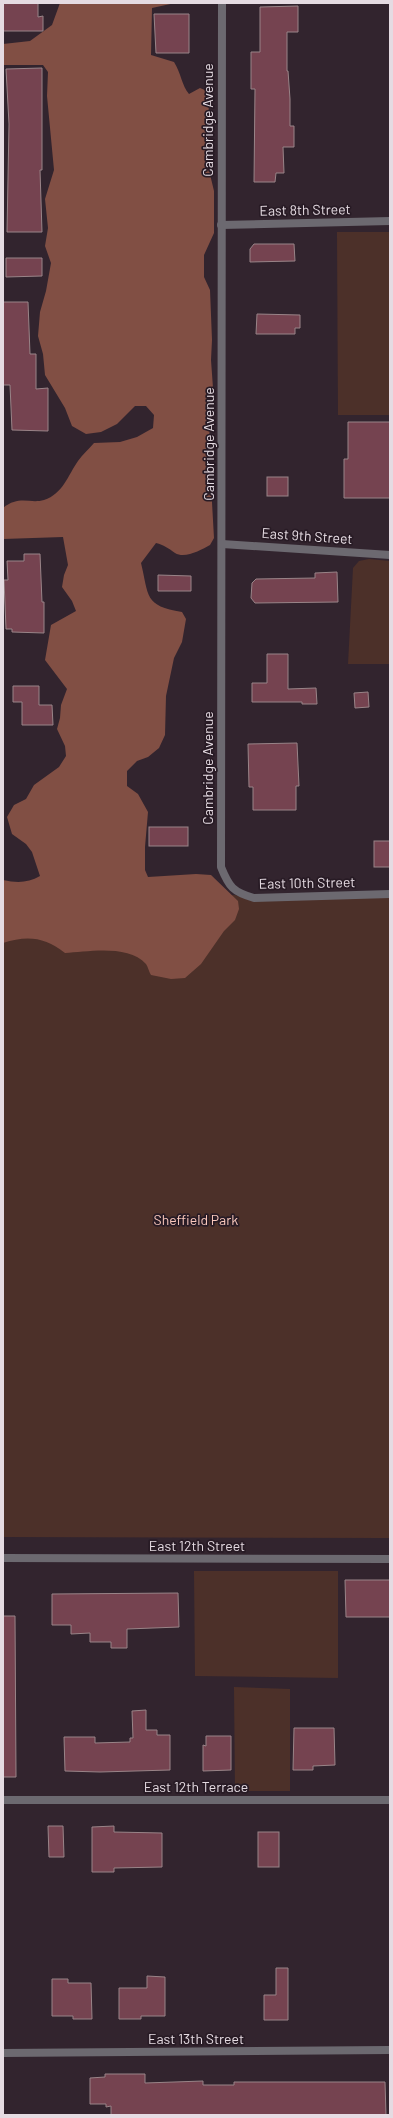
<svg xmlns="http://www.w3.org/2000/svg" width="393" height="2118" viewBox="0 0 393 2118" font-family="Barlow,sans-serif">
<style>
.green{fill:#4c3029}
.forest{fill:#814f44}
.building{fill:#754350;stroke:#998488}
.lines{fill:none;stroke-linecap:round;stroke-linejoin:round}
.minor{stroke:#6c6970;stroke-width:8}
.tertiary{stroke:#6c6970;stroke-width:8}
.labels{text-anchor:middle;stroke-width:3.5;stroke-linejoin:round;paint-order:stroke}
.street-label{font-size:14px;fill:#e5dbe2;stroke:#281b25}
.park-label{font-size:14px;fill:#fbc9bd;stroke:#281b25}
</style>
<rect width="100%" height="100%" fill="#32242e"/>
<g class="green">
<polygon points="337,232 390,232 390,415 338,415"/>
<polygon points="369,559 390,561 390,664 348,664 353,568 359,561"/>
<polygon points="235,895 241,897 390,898 390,1538 3,1537 3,903"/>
<polygon points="194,1571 338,1571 338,1678 195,1676"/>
<polygon points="234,1687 290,1689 290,1791 235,1791"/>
</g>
<path class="forest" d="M60,3H175L152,8L151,55L174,62C181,73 182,86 189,94L200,88L207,91L210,122L208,166L214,191V233L204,255V277L210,290L212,340L211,360L213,388L209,439L206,449L210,467L214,538L210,545C201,550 185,559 175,553C168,548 164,545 156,543L141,563C149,596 144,606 182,612L186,619L182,642L174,658L166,696L165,735L159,748L148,757L137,761L127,771V786L138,794L148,812L145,847V870L148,877L196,874L211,875L238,901L239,909L235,920L224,931L201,964L185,978L171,979L151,975C149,972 148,967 146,964C128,944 87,952 65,953C45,937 27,935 3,943V880C17,883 28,883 40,876L32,852L26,844L12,834L7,817L14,805L26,799L34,785L59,767L66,756L65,746L57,729L60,718L61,705L67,689L45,660L51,625L76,611L72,601L62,587L64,575L68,565L63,537L3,539V508C19,495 30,504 44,500C63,494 68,475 78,461C82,455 89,449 94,443L120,442L137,437L153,428L154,415L146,406H135L117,424L101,432L86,434L72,426L65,408L45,375L43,354L38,336L40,312L46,291L51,263L45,246L48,228L45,199L54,170L47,96L48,72L43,65H3V44L30,41L52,25Z"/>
<g class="building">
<polygon points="3,3 38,3 38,17 43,16 43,31 3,31"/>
<polygon points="298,6 298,32 287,32 287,71 288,71 290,99 290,126 294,126 294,147 283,147 284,173 276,173 275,182 254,182 255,89 251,89 251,52 260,52 260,7"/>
<polygon points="154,14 189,14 189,53 156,53"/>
<polygon points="42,68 42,170 40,170 42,232 7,232 9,124 6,69"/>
<polygon points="254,244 294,244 295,261 250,262 250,249"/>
<polygon points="6,258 42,258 42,276 6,277"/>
<polygon points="3,302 28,302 30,354 36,354 36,389 48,388 48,431 12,430 10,385 3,385"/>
<polygon points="257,314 300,315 300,328 295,328 295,334 256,334"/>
<polygon points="348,422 390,422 390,498 344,498 344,459 348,459"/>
<rect x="267" y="477" width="21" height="19"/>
<polygon points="24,554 40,554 42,602 44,602 44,633 12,632 12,629 6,629 4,580 8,580 7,561 24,561"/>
<polygon points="337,572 338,602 255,603 251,598 252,583 256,579 315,578 315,573"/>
<polygon points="158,575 191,576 191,591 158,591"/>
<polygon points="267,654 288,654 288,689 316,688 317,704 302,704 302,702 252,702 252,683 267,683"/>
<polygon points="13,686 39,686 39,705 52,705 53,725 22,725 22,702 13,702"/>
<polygon points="368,692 369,707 355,708 354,693"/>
<polygon points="297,743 299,786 296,786 296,810 253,810 253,787 249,787 248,744"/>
<rect x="149" y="827" width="39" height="19"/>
<rect x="374" y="841" width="16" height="26"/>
<polygon points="345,1580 390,1580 390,1617 346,1617"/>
<polygon points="178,1593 179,1627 127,1629 127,1648 111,1648 111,1642 90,1642 90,1633 71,1634 71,1625 52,1625 52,1594"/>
<polygon points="3,1616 15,1616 16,1777 3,1777"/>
<polygon points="146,1710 146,1730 157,1730 157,1735 170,1735 170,1770 100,1772 65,1771 64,1737 95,1737 95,1743 130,1742 130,1738 133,1738 132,1711"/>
<polygon points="294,1728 334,1728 335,1765 313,1766 313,1770 293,1770"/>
<polygon points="206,1736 231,1736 231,1770 203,1771 203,1745 206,1746"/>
<polygon points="48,1826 63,1826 64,1857 49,1857"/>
<polygon points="114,1826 114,1832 162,1833 162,1867 114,1868 114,1872 92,1872 92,1827"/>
<rect x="258" y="1832" width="21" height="35"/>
<polygon points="276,1968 288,1968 288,2020 264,2020 264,1995 276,1995"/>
<polygon points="147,1976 165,1977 165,2016 141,2016 141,2019 119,2019 119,1988 147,1988"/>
<polygon points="52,1979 68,1979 68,1983 91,1983 92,2019 73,2019 73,2016 52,2016"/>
<polygon points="105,2074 145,2074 145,2083 203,2081 203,2085 234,2085 234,2082 385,2082 386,2115 111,2115 111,2106 106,2107 106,2104 90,2104 90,2078 105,2077"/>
</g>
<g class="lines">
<g class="minor">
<path d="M222,3L221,867C229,887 233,892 254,898L390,894"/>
<polyline points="221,225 390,221"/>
<polyline points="222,544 390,555"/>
<polyline points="3,1800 390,1800"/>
<polyline points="3,2053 390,2050"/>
</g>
<polyline class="tertiary" points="3,1558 390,1559"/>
</g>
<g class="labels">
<g class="street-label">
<text transform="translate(208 120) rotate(-90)" y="5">Cambridge Avenue</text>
<text transform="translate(305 210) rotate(-1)" y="5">East 8th Street</text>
<text transform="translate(209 444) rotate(-90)" y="5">Cambridge Avenue</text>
<text transform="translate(307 536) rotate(4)" y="5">East 9th Street</text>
<text transform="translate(208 768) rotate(-90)" y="5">Cambridge Avenue</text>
<text transform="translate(307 883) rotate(-1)" y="5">East 10th Street</text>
<text x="197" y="1551">East 12th Street</text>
<text x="196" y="1792">East 12th Terrace</text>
<text x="196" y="2044">East 13th Street</text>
</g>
<g class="park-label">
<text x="196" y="1225">Sheffield Park</text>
</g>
</g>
<rect width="393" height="2118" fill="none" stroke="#e5dbe2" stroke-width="8"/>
</svg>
